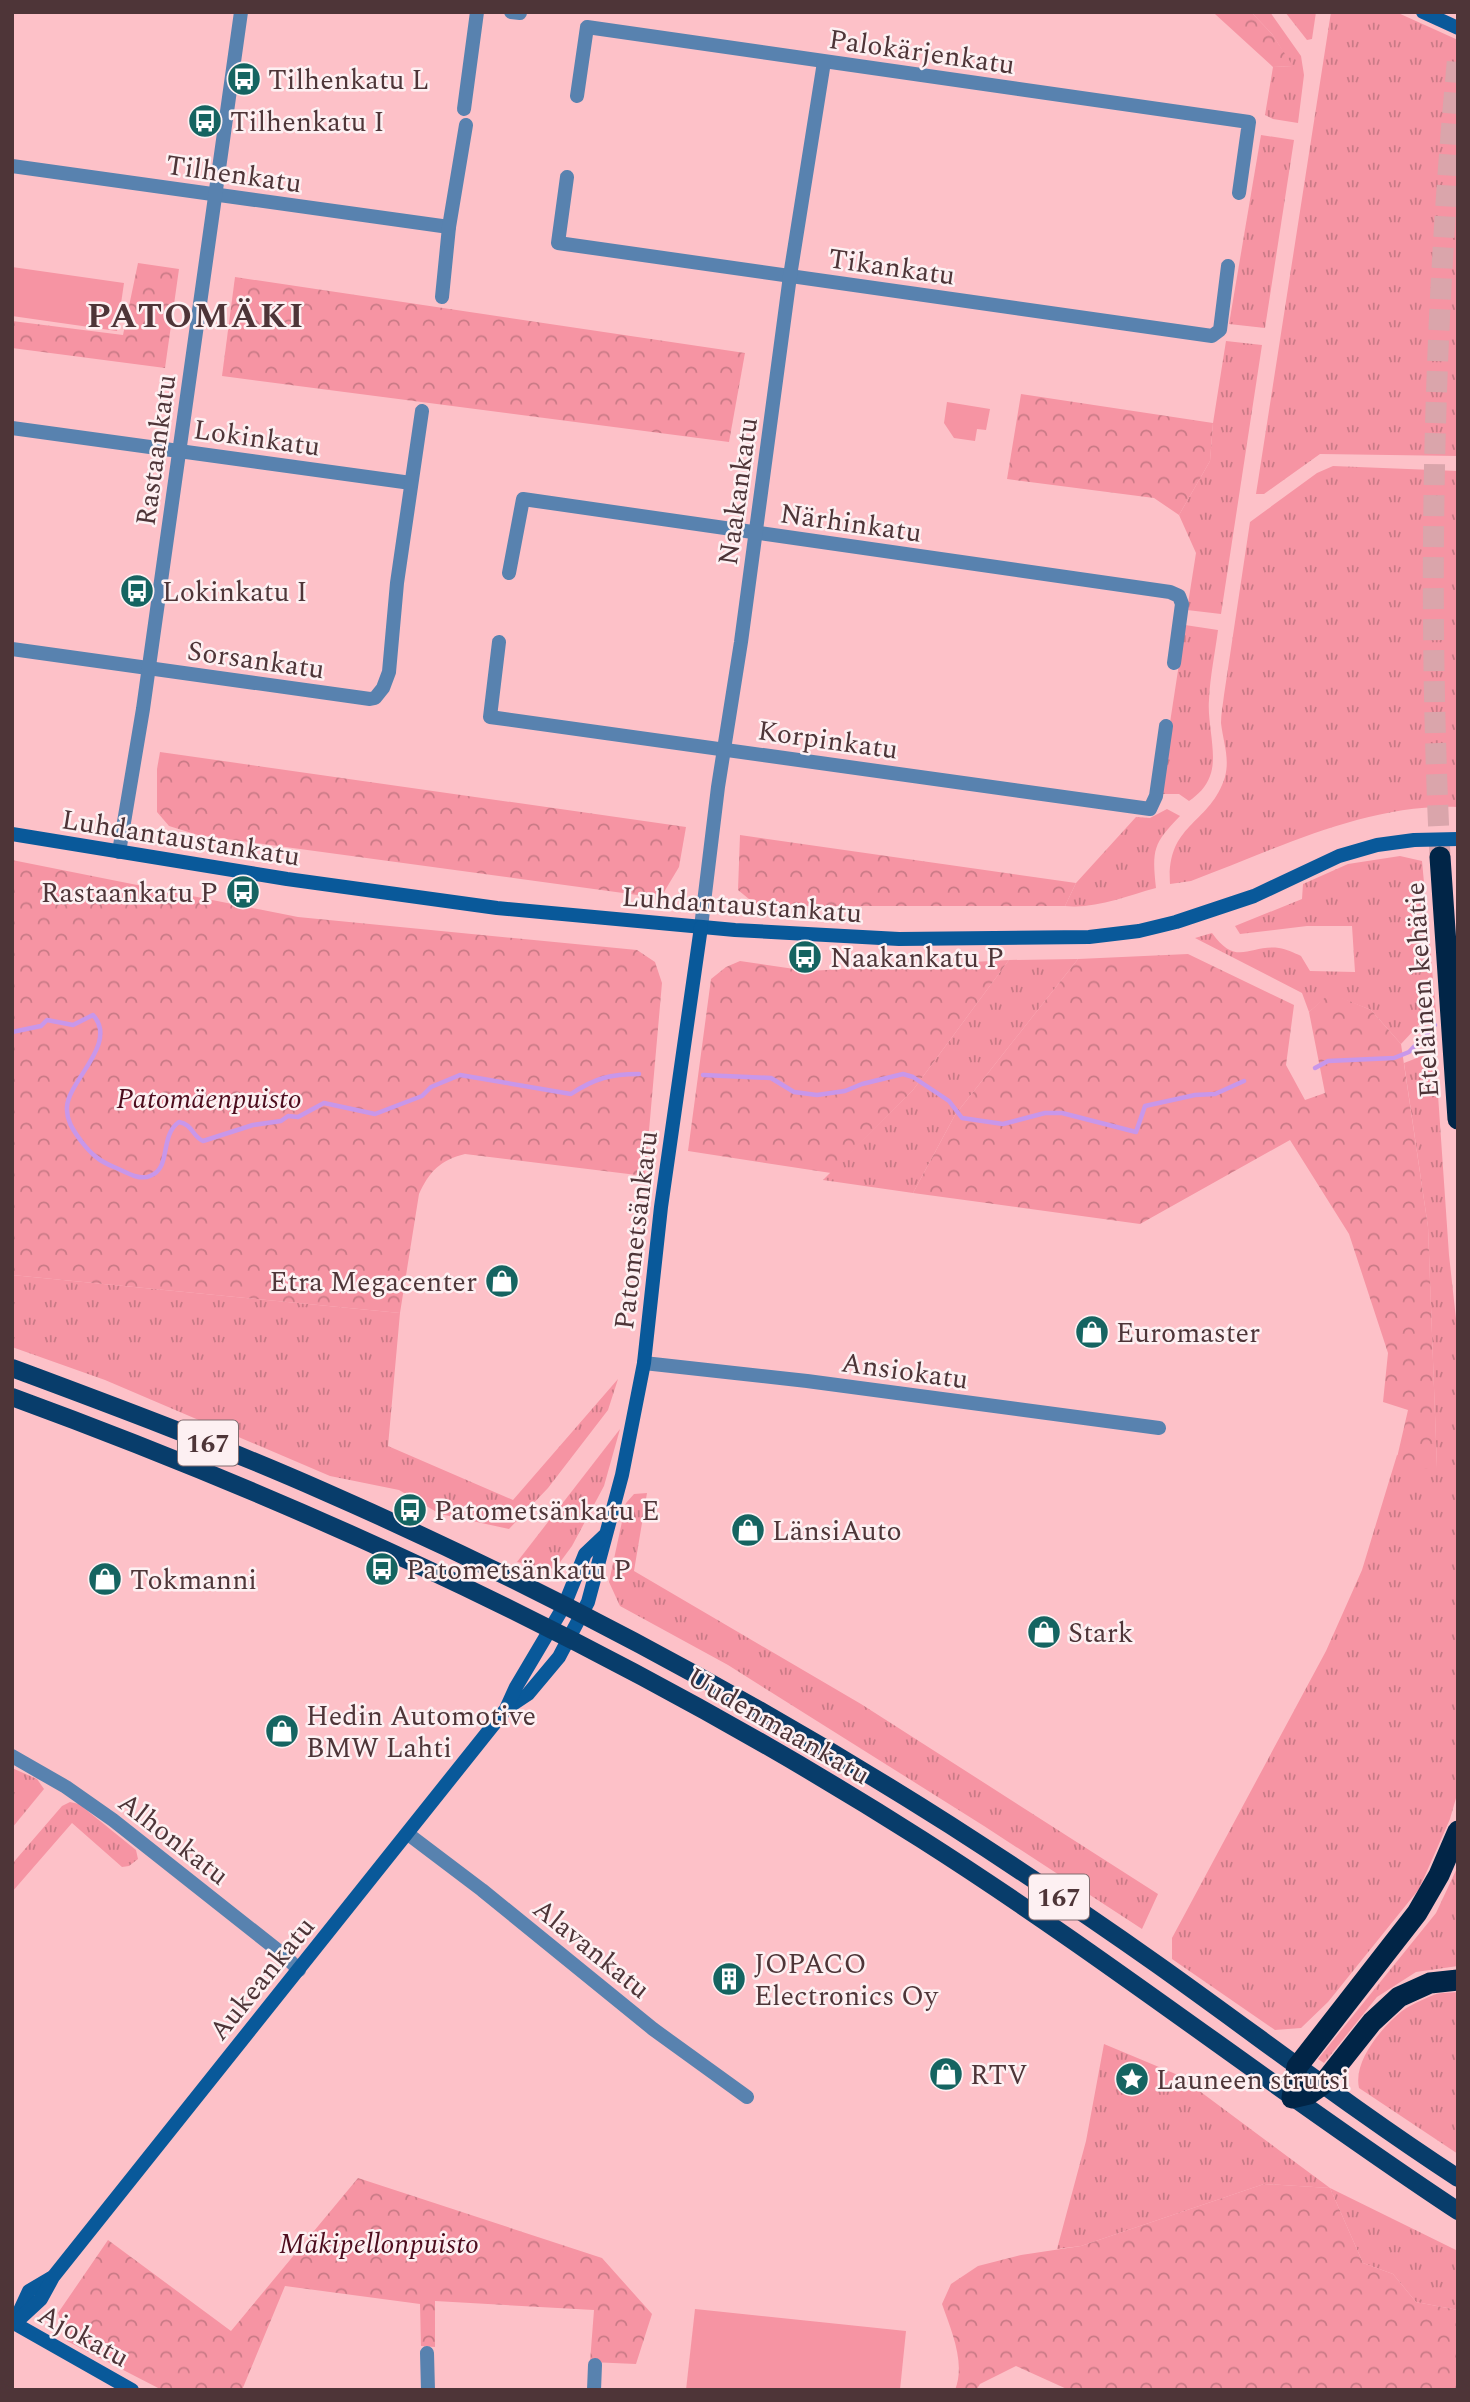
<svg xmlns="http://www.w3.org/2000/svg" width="1470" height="2402" viewBox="0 0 1470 2402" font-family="Spectral,serif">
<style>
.grass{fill:url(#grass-tufts)}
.forest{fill:url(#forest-crowns)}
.green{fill:#f694a3}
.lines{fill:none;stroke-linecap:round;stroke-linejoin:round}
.stream{stroke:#c897ea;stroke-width:4.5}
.highway-tunnel{stroke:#daa5ab;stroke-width:21;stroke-dasharray:21 10;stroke-linecap:butt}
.street{stroke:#5882af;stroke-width:14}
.secondary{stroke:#09599a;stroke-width:14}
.primary{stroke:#083d6b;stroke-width:18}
.highway{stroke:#012547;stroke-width:21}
.labels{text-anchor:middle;stroke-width:5;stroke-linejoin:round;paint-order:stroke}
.shield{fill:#fdf0f2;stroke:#826d70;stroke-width:2}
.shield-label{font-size:26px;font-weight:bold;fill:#4e3538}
.street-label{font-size:28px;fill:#4e3538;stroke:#fdf0f2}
.poi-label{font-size:28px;fill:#4e3538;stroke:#fdf0f2;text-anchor:start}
.park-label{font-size:28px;font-style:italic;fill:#4d0d1e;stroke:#fdf0f2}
.district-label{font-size:35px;font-weight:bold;letter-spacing:2px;fill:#4e3538;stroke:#fdf0f2}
</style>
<defs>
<pattern id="grass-tufts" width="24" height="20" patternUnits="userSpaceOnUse" patternTransform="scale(1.75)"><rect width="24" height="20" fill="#f694a3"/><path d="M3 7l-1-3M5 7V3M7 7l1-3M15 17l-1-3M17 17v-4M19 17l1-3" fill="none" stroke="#c97a86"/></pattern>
<pattern id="forest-crowns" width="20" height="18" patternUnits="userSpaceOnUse" patternTransform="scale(1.75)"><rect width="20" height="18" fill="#f694a3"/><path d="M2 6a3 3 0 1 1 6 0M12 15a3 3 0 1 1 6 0" fill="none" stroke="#c97a86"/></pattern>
</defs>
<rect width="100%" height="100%" fill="#fdc1c8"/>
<g class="grass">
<polygon points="1251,12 1270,12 1301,56 1304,75 1298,123 1273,119 1265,115 1273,67 1292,66 1272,34"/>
<polygon points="1285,12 1316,12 1312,39 1307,40"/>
<polygon points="1331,12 1396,12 1458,40 1458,456 1320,454 1264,494 1256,494"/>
<polygon points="1261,135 1294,140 1265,328 1229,324"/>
<polygon points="1226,341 1262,345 1221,614 1187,610 1196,553 1179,515 1210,461 1213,423"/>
<path d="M1333,466L1458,471V807C1367,803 1274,850 1191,881L1170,884C1166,823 1210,825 1225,777C1230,758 1223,741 1221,723C1221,714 1223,704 1224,695L1250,522L1317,473Z"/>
<path d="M1185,625L1218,630C1215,653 1210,677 1209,700C1207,723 1218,756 1210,776C1206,787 1198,795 1189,801L1179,794H1159Z"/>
<path d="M1167,809L1180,816C1153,844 1152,849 1156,888C1126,896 1096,909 1065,906L1076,883L1136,817L1150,818Z"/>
<path d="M1400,856L1422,861L1436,1012L1428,1015L1401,1044L1371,1010L1330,994L1309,1012L1302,993L1195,938L1212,933C1237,968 1249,944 1279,948C1286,949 1295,953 1301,956L1310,971L1355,972L1352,926H1307L1240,934L1235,926L1302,899L1303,884L1348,864Z"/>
<polygon points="1078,959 955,1115 913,1193 823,1180 913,1090 1009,960"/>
<polygon points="1435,1051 1449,1255 1458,1337 1458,1791 1450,1819 1419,1889 1328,2002 1301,2028 1275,2030 1172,1959 1172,1938 1326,1651 1362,1570 1397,1455 1437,1468 1428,1227 1404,1063"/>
<polygon points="12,1275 400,1313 388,1446 513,1500 618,1379 608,1410 548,1488 509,1529 440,1514 399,1490 330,1476 105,1380 12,1347"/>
<polygon points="620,1429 604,1486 572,1546 555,1569 517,1562"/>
<polygon points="647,1493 634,1571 861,1704 1158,1894 1142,1929 984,1826 728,1665 620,1606 609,1582 626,1503 634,1494"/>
<polygon points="12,1768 37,1779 44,1789 12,1828"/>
<polygon points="70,1802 79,1804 136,1850 138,1859 129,1866 122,1867 72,1823 12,1892 12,1864 62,1806"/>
<polygon points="1458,1866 1458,1966 1416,1972 1377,1997 1324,2063 1318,2059 1436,1913"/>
<path d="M1458,1992V2154L1359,2088C1353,2061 1382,2027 1402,2011C1410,2005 1422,2000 1431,1996C1439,1992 1449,1993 1458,1992Z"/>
<polygon points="1104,2044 1178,2075 1330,2188 1458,2251 1458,2310 1416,2302 1393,2274 1363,2263 1330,2188 1264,2184 1081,2246 1057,2249 1086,2141"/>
</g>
<g class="forest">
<polygon points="1206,12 1251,12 1272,34 1293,66 1273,67 1215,14"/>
<polygon points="138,263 179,269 165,368 12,348 12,321 123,335"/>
<polygon points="235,277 745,353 729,442 222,376"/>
<polygon points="1021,394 1213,423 1210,461 1179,515 1154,498 1007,479"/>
<polygon points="160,752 686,827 679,867 664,892 645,896 198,835 169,826 157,812 157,769"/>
<polygon points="740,835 1076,883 1065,906 802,906 755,904 738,890"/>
<path d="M12,860L298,917L637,950L655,962L662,983L645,1176L465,1154C440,1160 429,1172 419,1194L400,1313L12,1275Z"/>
<polygon points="1188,954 1294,1005 1286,1065 1305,1100 1325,1093 1309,1012 1330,993 1371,1010 1401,1044 1428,1227 1437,1468 1405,1470 1396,1462 1408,1410 1383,1402 1388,1353 1349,1234 1290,1140 1140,1224 913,1193 955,1115 1078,959"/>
<polygon points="1009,960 913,1090 831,1173 688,1151 711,979 726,967 740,961 808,971"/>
<polygon points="358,2178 602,2258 652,2314 636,2364 590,2362 594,2310 435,2301 435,2347 421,2346 420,2304 285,2286 242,2390 162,2390 67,2341 58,2313 108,2240 231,2331"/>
<path d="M1264,2184L1330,2188L1363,2263L1393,2274L1416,2302L1458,2310V2390H1069L1016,2366L980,2384L976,2390H955C966,2363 951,2330 942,2304L951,2284L978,2266L1021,2255L1081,2246Z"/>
</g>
<g class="green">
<polygon points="12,267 124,283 117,331 12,316"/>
<polygon points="947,402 990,409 986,430 977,429 975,441 954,438 944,423"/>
<polygon points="695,2309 906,2331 900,2390 686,2390"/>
</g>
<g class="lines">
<g class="stream">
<path d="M12,1032L41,1026L47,1020L73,1025L93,1015C119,1043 68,1081 67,1107C66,1121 74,1131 81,1141C91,1154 99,1161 114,1167C124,1171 138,1181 150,1176C172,1168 159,1136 179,1122C192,1124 193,1137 203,1141L253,1125L281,1121L288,1116L298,1117L324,1103L375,1114L422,1096L431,1087L460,1075L571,1094C595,1078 611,1074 639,1074"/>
<polyline points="1315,1068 1328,1061 1394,1058 1409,1052 1435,1025"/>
<polyline points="703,1075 771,1078 794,1092 817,1095 845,1091 862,1084 903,1074 913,1077 949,1101 962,1118 1003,1124 1045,1113 1062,1113 1136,1132 1145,1106 1195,1095 1215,1094 1244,1081"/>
</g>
<path class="highway-tunnel" d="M1440,857C1427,590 1433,320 1458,54"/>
<g class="street">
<polyline points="511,12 520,13"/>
<polyline points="577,96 587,27 1249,122 1239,193"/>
<polyline points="464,109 477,12"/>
<polyline points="12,166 449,227"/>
<polyline points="567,177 558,243 1212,336 1220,330 1228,266"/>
<polyline points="442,297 449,227 466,125"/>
<polyline points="12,428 411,483"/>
<polyline points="509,573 523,499 1170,592 1179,596 1182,604 1174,663"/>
<polyline points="499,642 490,717 1150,809 1156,796 1166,726"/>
<polyline points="12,649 370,699 375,698 383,688 389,672 397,583 422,411"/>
<polyline points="119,852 143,709 241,12"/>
<polyline points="701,927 718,787 741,642 790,276 824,62"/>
<polyline points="644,1363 807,1381 1159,1428"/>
<polyline points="12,1756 66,1787 113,1820 285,1956 299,1970"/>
<polyline points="408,1834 482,1890 653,2029 747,2097"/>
<polyline points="427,2353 428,2390"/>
<polyline points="594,2390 595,2365"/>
</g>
<g class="secondary">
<polyline points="1423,12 1458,28"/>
<polyline points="12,834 287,879 497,908 735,930 899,939 1089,937 1139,931 1176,922 1254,896 1339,856 1377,845 1414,840 1458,839"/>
<polyline points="507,1708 528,1694 559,1657 588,1602 622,1475 644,1363 661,1207 701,927"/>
<polyline points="16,2319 29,2291 51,2278"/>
<polyline points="12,2322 132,2390"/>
<polyline points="15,2323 41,2299 53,2277 506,1709 516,1687 564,1606 585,1554 604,1536"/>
</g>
<g class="primary">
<path d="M12,1368C117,1407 221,1446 323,1491C540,1586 750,1698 950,1825C1020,1870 1090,1917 1158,1965C1258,2036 1355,2111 1458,2178"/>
<path d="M12,1397C329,1513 636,1658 921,1839C1105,1956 1276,2091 1458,2211"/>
</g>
<g class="highway">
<polyline points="1440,857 1458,1119"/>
<polyline points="1458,1831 1439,1875 1417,1913 1297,2067 1292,2098 1309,2094 1322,2085 1372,2022 1399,1997 1430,1983 1458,1980"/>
</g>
</g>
<defs>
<g id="bus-disc" transform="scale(1.75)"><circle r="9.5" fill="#156461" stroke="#fdf0f2"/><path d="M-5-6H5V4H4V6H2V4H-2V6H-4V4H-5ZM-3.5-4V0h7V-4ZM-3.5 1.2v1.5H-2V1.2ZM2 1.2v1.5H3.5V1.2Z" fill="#fff"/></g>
<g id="shop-disc" transform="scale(1.75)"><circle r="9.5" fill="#156461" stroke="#fdf0f2"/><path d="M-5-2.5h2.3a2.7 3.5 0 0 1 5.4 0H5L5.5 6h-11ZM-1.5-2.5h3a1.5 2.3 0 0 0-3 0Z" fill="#fff"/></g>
<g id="building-disc" transform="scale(1.75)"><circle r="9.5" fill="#156461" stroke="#fdf0f2"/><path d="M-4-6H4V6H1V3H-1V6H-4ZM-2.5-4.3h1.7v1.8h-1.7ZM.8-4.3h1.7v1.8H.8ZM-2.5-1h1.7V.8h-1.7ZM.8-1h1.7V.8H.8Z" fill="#fff"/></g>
<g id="sight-disc" transform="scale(1.75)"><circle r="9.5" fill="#156461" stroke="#fdf0f2"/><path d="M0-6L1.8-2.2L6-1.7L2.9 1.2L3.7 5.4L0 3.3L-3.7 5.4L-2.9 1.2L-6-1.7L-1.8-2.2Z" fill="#fff"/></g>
</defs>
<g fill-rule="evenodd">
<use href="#bus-disc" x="244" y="79"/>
<use href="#bus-disc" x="205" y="121"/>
<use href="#bus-disc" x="137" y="591"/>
<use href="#bus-disc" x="243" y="892"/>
<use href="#bus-disc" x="805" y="957"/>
<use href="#shop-disc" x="502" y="1281"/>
<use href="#shop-disc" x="1092" y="1332"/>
<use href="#bus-disc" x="410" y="1510"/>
<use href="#shop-disc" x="748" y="1530"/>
<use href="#bus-disc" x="382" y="1569"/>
<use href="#shop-disc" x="105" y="1579"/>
<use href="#shop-disc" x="1044" y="1632"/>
<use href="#shop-disc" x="282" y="1731"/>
<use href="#building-disc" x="729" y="1979"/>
<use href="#shop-disc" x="946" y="2074"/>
<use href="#sight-disc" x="1132" y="2079"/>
</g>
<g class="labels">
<g class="shield">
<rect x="178" y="1420.5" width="60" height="45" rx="5"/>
<rect x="1029" y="1874.5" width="60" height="45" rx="5"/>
</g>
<g class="shield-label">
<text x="208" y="1452">167</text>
<text x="1059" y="1906">167</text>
</g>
<g class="street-label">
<text transform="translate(922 51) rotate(8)" y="10">Palokärjenkatu</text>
<text transform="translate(234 173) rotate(8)" y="10">Tilhenkatu</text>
<text transform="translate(892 266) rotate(8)" y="10">Tikankatu</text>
<text transform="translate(257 437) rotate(8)" y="10">Lokinkatu</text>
<text transform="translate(155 450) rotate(-82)" y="10">Rastaankatu</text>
<text transform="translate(737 491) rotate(-82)" y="10">Naakankatu</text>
<text transform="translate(851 522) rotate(8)" y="10">Närhinkatu</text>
<text transform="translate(256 659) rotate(8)" y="10">Sorsankatu</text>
<text transform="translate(828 739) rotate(8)" y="10">Korpinkatu</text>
<text transform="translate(181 837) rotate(9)" y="10">Luhdantaustankatu</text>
<text transform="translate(742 904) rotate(4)" y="10">Luhdantaustankatu</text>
<text transform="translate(1421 990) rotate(-94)" y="10">Eteläinen kehätie</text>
<text transform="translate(635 1230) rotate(-83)" y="10">Patometsänkatu</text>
<text transform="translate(905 1370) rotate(8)" y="10">Ansiokatu</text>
<text transform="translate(779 1725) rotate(30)" y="10">Uudenmaankatu</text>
<text transform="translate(174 1838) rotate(38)" y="10">Alhonkatu</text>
<text transform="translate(592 1948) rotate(39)" y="10">Alavankatu</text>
<text transform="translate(261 1978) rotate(-51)" y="10">Aukeankatu</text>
<text transform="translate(84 2335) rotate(29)" y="10">Ajokatu</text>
</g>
<g class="poi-label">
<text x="268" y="89">Tilhenkatu L</text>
<text x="230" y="131">Tilhenkatu I</text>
<text x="162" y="601">Lokinkatu I</text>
<text x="218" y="902" text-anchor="end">Rastaankatu P</text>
<text x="830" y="967">Naakankatu P</text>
<text x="477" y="1291" text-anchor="end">Etra Megacenter</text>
<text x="1116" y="1342">Euromaster</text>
<text x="434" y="1520">Patometsänkatu E</text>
<text x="772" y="1540">LänsiAuto</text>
<text x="406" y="1579">Patometsänkatu P</text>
<text x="130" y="1589">Tokmanni</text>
<text x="1068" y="1642">Stark</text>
<text x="306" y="1725">Hedin Automotive<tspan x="306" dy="32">BMW Lahti</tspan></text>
<text x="754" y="1973">JOPACO<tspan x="754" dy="32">Electronics Oy</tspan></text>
<text x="970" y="2084">RTV</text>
<text x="1156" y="2089">Launeen strutsi</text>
</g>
<g class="park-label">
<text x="209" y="1108">Patomäenpuisto</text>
<text x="379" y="2253">Mäkipellonpuisto</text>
</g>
<g class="district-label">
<text x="196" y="327">PATOMÄKI</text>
</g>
</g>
<rect width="1470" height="2402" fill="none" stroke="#4e3538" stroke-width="28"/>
</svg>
